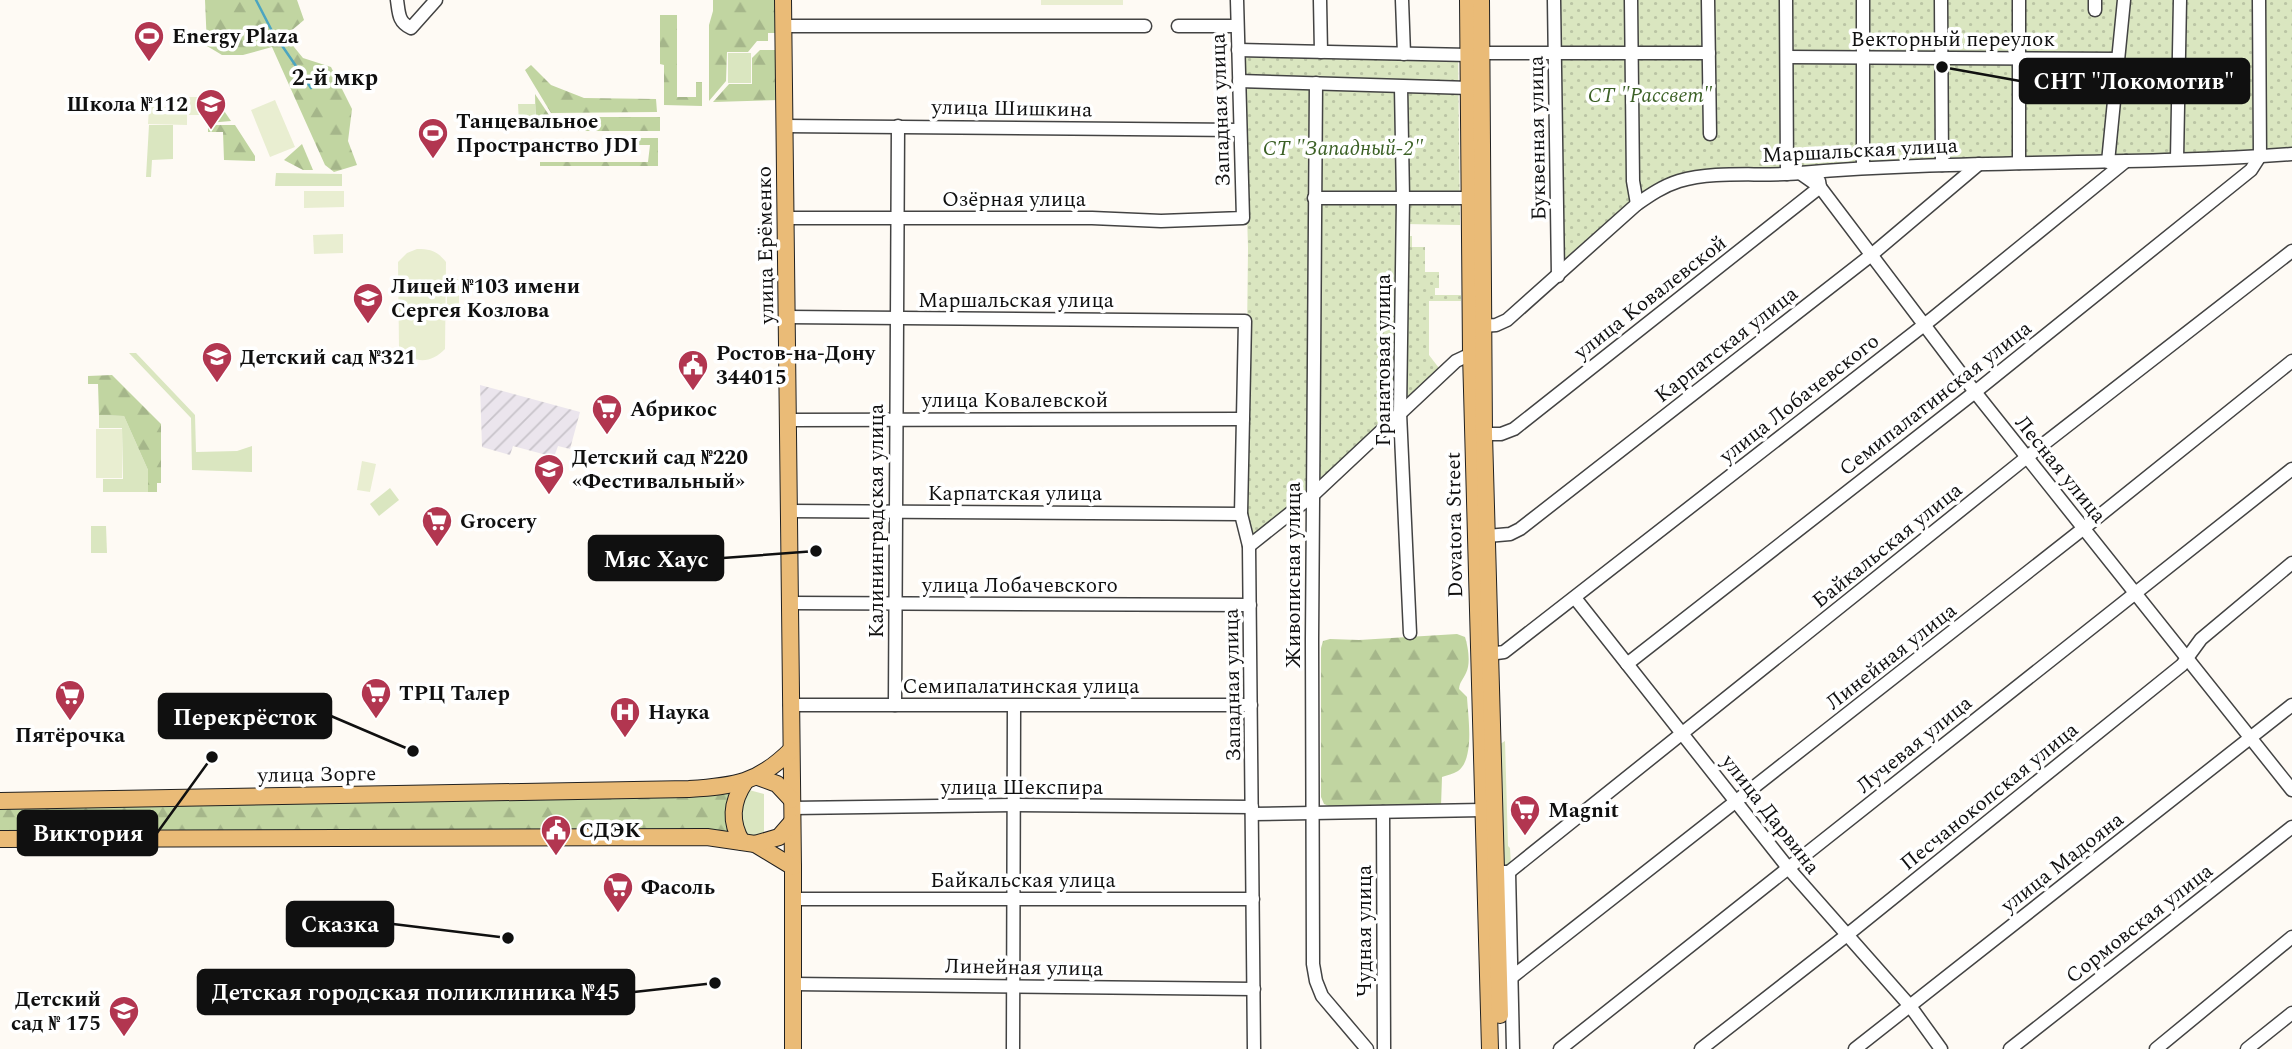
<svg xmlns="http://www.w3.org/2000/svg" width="2292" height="1049" viewBox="0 0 2292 1049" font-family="Spectral,serif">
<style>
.industrial{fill:url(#industrial-furrows)}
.grass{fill:#dae6c0}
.forest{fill:url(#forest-firs)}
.garden{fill:url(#garden-dots)}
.pitch{fill:#e9eed1;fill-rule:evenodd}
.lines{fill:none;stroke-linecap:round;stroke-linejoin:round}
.stream{stroke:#4ca5c0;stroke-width:2.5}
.minor-casing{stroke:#434343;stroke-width:15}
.major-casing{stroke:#212121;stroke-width:18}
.minor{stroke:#fff;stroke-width:12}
.major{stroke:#eabb77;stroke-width:16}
.labels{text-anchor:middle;stroke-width:7;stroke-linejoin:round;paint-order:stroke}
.poi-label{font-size:21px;font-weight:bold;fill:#101010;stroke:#fff;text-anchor:start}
.street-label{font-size:21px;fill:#101010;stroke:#fff}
.park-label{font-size:21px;font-style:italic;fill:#3c6126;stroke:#fff}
.neighbourhood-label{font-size:23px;font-weight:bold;fill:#101010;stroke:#fff}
.leader{fill:none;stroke:#101010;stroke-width:2.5}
.callout-dot{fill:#101010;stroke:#fff;stroke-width:2.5}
.callout{fill:#101010;stroke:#101010;stroke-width:2.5}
.callout-label{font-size:23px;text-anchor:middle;font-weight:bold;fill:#fff}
</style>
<defs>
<pattern id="industrial-furrows" width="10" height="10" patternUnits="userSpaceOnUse" patternTransform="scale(1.75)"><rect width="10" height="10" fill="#ebe5ed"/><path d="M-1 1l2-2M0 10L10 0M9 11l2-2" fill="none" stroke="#c8c3ca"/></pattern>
<pattern id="forest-firs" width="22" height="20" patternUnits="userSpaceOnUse" patternTransform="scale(1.75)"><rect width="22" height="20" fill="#c1d5a1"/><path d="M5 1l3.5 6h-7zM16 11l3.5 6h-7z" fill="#a5b68a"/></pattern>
<pattern id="garden-dots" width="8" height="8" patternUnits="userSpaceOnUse" patternTransform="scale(1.75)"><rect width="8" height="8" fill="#dae6c0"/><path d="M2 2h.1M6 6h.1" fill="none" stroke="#bac4a4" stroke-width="1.8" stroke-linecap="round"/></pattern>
</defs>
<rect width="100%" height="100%" fill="#fefaf4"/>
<polygon class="industrial" points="480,385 580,412 570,449 558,446 554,457 513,446 510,455 482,447"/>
<g class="grass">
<rect x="728" y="53" width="23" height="30"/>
<polygon points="518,104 535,104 535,131 522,129 519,123"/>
<polygon points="149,125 173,125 173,159 152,160 151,177 146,177"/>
<polygon points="276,173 342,174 342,186 275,186"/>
<polygon points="129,353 136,353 195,415 196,452 237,451 252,446 252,472 192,470 191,418"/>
<polygon points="99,415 124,416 148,470 148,492 103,492 103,479 123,479 122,428 99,428"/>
<polygon points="390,488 399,500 379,516 370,504"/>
<polygon points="91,526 106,526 107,553 91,553"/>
<polygon points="1505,741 1508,846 1510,848 1511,865 1507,867 1503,862 1500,744"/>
<polygon points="749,790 764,794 764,835 758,838 741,834 739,799"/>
</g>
<g class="forest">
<polygon points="205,0 297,0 304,20 285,36 303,58 331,67 352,109 348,141 357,165 334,172 325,165 272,47 243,55 222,55 207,46"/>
<polygon points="713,0 778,0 778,33 768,33 768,41 757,41 748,52 727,52 726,81 709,101 709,25 713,11"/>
<polygon points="660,15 677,15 677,97 696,97 696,82 702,82 702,106 664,105 664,65 660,64"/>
<polygon points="760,50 779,50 779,100 713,102 729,84 752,84 752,58"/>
<polygon points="531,65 551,85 584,98 656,99 657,112 551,113 525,70"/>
<polygon points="209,89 231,121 208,123"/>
<polygon points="535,94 549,115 549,131 536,131"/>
<rect x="551" y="117" width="109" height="14"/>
<polygon points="208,125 235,125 255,156 255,161 224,160 223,132 208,132"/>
<polygon points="636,138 658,138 658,166 540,166 540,162 648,162 650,145 636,145"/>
<polygon points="302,144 313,170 303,170 284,160"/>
<polygon points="112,375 161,424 161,483 157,483 157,492 148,492 148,470 124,416 99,415 98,384 88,384 88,376"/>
<path d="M1457,634L1465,637C1468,646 1471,664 1466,673C1463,680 1460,681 1459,689L1467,697C1468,716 1475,759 1458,771C1453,774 1447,775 1442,777L1441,806L1334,808L1324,804L1321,797V648L1323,641L1330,639L1359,640Z"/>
<polygon points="732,790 730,832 728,832 692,829 0,834 0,805"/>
</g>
<g class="garden">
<polygon points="1553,0 2292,0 2292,153 1700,180 1672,187 1643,206 1556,281"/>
<polygon points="1242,48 1458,53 1460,225 1405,224 1404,236 1412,236 1412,247 1425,247 1425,272 1439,272 1439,288 1435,288 1435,295 1461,295 1461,301 1429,301 1429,355 1442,372 1252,544 1245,511 1248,248"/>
</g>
<g class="pitch">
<rect x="1041" y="0" width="82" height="5"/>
<polygon points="176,97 199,97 199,115 189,115 187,110 187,125 148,124 149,107 176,107"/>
<polygon points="275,100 295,147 270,157 251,110"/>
<polygon points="304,191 344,191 344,207 304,208"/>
<polygon points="343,234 343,253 314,254 313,235"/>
<path d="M417,249C431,249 437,251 446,262L445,349C431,364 413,364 399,348L398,262L407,253Z"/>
<rect x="447" y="279" width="12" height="33"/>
<rect x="96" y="429" width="26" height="49"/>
<polygon points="362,461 376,464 370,492 357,490"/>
<path d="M355,971H461V976H453C461,988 460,998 452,1010H460V1015H361L349,1013L339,1006C333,989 339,977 355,971ZM356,976H389V1010C378,1010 361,1014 350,1009C332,1001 341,980 356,976Z"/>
</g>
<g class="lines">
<polyline class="stream" points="256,0 272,31 311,88"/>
<g class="minor-casing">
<g id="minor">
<path d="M397,0C399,13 398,22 411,28L436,0"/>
<polyline points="1320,0 1321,52"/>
<polyline points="1402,0 1404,54"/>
<polyline points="1554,0 1558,276"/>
<polyline points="1631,0 1633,181 1637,204"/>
<polyline points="1708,0 1710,134"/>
<polyline points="1786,0 1787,174"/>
<polyline points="1863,0 1863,167"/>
<polyline points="1941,0 1942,165"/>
<polyline points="2095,10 2095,0"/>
<polyline points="783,26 1145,26"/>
<polyline points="1178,26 1237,26"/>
<polyline points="1238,50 1469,55"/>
<polyline points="1481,53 1709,53"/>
<polyline points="1787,57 2118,59"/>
<polyline points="1239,81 1470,88"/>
<polyline points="1316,83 1312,640 1313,964 1316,981 1322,996 1367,1049"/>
<polyline points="1401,87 1403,198 1400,413 1410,633"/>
<polyline points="784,126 1240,130"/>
<polyline points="2177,159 2180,0"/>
<polyline points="2108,162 2124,0"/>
<polyline points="2019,163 2019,0"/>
<polyline points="1800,173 1820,187 1975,392 2292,790"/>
<polyline points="1314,198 1471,198"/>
<polyline points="786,218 1092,218 1161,221 1243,218 1237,0"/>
<polyline points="787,317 1245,321 1241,514 1249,546 1254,1049"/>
<path d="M1482,326L1496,325L1507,320L1637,204C1650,195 1663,186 1679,181C1717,170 1761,177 1800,173C1964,159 2128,166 2292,154"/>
<polyline points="788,420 1243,419"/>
<polyline points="1484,434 1501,434 1514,429 1820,187 1819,181"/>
<polyline points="789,511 1241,514"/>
<polyline points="1487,536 1510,534 1520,529 1870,256 1979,164"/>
<polyline points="1249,546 1313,495 1456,361 1471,354"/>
<polyline points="1575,598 1789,869 1910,1006 1941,1049"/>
<polyline points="790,603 1250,605"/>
<polyline points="1489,654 1504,652 1933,318 2126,161"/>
<polyline points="1627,664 1975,392 2251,170 2260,156 2259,0"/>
<polyline points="790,705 1251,705"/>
<polyline points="895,705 898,126"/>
<polyline points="792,808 1013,805 1252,807"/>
<polyline points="1383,812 1384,1049"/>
<polyline points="1252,814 1483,810"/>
<polyline points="1501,872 1509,872 1513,1049"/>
<polyline points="1509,872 2027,457 2292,251"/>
<polyline points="793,899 1253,899"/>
<polyline points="1512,977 2084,528 2292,361"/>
<polyline points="793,984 1254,989"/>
<polyline points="1013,1049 1014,706"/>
<polyline points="1560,1049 2292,469"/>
<polyline points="1701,1049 1847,935 2182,665 2201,639 2292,563"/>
<polyline points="1855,1049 2292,705"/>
<polyline points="2010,1049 2292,827"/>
<polyline points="2156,1049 2292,937"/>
<polyline points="2247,1049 2292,1013"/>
</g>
</g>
<g class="major-casing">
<g id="major">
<polyline points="783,0 793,867 793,1049"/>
<polyline points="1468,0 1471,354 1490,1049"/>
<polyline points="1481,0 1484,434 1500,1015"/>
<polyline points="758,777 777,784 792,800"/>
<path d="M0,801L689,789C735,786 758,783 791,750"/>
<polyline points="0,839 707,837 755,844 793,867"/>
<path d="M742,842C729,821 732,801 745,782"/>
<polyline points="755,844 779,837 792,822"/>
</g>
</g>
<use href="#minor" class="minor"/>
<use href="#major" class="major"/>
</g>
<defs>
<g id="stadium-pin" transform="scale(1.575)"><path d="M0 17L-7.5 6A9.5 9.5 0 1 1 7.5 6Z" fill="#b23650" stroke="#fff"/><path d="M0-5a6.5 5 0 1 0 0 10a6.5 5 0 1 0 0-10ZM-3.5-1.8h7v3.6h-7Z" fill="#fff"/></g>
<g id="school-pin" transform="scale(1.575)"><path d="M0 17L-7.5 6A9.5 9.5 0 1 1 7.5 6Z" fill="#b23650" stroke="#fff"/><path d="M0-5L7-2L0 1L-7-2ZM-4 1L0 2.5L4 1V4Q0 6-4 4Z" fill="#fff"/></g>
<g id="civic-pin" transform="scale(1.575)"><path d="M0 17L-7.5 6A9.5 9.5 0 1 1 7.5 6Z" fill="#b23650" stroke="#fff"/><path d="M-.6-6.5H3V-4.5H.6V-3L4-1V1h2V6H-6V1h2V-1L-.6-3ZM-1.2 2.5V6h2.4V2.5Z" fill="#fff"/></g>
<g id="supermarket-pin" transform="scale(1.575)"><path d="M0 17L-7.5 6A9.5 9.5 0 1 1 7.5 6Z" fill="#b23650" stroke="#fff"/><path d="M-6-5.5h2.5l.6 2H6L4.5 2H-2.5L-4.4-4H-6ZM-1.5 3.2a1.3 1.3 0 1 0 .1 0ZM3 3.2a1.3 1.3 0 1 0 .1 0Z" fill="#fff"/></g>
<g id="hospital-pin" transform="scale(1.575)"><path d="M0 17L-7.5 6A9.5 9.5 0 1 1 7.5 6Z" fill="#b23650" stroke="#fff"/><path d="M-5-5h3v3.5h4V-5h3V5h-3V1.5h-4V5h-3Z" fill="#fff"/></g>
</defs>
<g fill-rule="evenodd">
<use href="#stadium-pin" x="149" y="36"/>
<use href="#school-pin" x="211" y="104"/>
<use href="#stadium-pin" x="433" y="133"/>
<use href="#school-pin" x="368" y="298"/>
<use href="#school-pin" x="217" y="357"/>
<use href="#civic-pin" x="693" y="365"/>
<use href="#supermarket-pin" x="607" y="409"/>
<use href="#school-pin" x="549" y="469"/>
<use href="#supermarket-pin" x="437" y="521"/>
<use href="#supermarket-pin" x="376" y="693"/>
<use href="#supermarket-pin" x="70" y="695"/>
<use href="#hospital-pin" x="625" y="712"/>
<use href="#supermarket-pin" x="1525" y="810"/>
<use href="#civic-pin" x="556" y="830"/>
<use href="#supermarket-pin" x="618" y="887"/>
<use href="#school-pin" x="124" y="1011"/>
</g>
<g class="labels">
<g class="poi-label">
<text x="172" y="43">Energy Plaza</text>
<text x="188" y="111" text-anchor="end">Школа №112</text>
<text x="456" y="128">Танцевальное<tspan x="456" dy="24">Пространство JDI</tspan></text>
<text x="391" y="293">Лицей №103 имени<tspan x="391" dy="24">Сергея Козлова</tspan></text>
<text x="716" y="360">Ростов-на-Дону<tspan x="716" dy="24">344015</tspan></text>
<text x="240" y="364">Детский сад №321</text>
<text x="630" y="416">Абрикос</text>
<text x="572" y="464">Детский сад №220<tspan x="572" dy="24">«Фестивальный»</tspan></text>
<text x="460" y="528">Grocery</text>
<text x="399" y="700">ТРЦ Талер</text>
<text x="648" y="719">Наука</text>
<text x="70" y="742" text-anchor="middle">Пятёрочка</text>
<text x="1548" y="817">Magnit</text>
<text x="579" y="837">СДЭК</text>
<text x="641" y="894">Фасоль</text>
<text x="101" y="1006" text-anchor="end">Детский<tspan x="101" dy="24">сад № 175</tspan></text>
</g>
<g class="street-label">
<text x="1953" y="46">Векторный переулок</text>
<text transform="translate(1012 108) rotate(1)" y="7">улица Шишкина</text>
<text transform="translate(1220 110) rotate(-92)" y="7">Западная улица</text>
<text transform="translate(1537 138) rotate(-91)" y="7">Буквенная улица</text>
<text transform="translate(1860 150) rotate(-3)" y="7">Маршальская улица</text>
<text x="1014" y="206">Озёрная улица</text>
<text transform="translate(765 245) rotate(-91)" y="7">улица Ерёменко</text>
<text transform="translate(1650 297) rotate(-38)" y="7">улица Ковалевской</text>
<text x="1016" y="307">Маршальская улица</text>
<text transform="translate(1726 344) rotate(-38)" y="7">Карпатская улица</text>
<text transform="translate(1383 360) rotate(-90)" y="7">Гранатовая улица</text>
<text transform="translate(1799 398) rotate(-38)" y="7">улица Лобачевского</text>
<text transform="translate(1935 398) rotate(-38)" y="7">Семипалатинская улица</text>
<text x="1015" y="407">улица Ковалевской</text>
<text transform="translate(2061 469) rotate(51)" y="7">Лесная улица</text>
<text x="1015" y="500">Карпатская улица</text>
<text transform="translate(876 521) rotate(-90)" y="7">Калининградская улица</text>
<text transform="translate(1454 525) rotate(-91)" y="7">Dovatora Street</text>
<text transform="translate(1887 545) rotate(-39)" y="7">Байкальская улица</text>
<text transform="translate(1293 575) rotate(-90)" y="7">Живописная улица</text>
<text x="1020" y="592">улица Лобачевского</text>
<text transform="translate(1891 656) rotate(-38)" y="7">Линейная улица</text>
<text transform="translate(1232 685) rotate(-91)" y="7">Западная улица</text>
<text x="1021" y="693">Семипалатинская улица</text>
<text transform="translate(1914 744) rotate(-39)" y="7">Лучевая улица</text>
<text transform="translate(317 774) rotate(-1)" y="7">улица Зорге</text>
<text x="1022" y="794">улица Шекспира</text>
<text transform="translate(1989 796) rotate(-39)" y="7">Песчанокопская улица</text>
<text transform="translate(1771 814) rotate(52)" y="7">улица Дарвина</text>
<text transform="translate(2062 862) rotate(-38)" y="7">улица Мадояна</text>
<text x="1023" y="887">Байкальская улица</text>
<text transform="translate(2139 923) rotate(-38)" y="7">Сормовская улица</text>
<text transform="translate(1364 931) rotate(-90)" y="7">Чудная улица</text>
<text transform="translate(1024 967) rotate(1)" y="7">Линейная улица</text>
</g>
<g class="park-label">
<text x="1650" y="102">СТ "Рассвет"</text>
<text x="1343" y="155">СТ "Западный-2"</text>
</g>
<g class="neighbourhood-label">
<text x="335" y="85">2-й мкр</text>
</g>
</g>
<path class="leader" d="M1942 67L2020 81M816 551L723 558M413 751L331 716M212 757L157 833M508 938L393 924M715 983L634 992"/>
<g class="callout-dot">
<circle cx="1942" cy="67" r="7"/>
<circle cx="816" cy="551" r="7"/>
<circle cx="413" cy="751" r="7"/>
<circle cx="212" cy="757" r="7"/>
<circle cx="508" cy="938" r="7"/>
<circle cx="715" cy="983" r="7"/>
</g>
<g class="callout">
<rect x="2020" y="59" width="229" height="44" rx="7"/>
<rect x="589" y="536" width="134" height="44" rx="7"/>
<rect x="159" y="694" width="172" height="44" rx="7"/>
<rect x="18" y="811" width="139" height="44" rx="7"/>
<rect x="287" y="902" width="106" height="44" rx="7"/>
<rect x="198" y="970" width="436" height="44" rx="7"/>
</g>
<g class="callout-label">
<text x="2134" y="89">СНТ "Локомотив"</text>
<text x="656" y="567">Мяс Хаус</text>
<text x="245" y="725">Перекрёсток</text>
<text x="88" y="841">Виктория</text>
<text x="340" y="932">Сказка</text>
<text x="416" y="1000">Детская городская поликлиника №45</text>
</g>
</svg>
